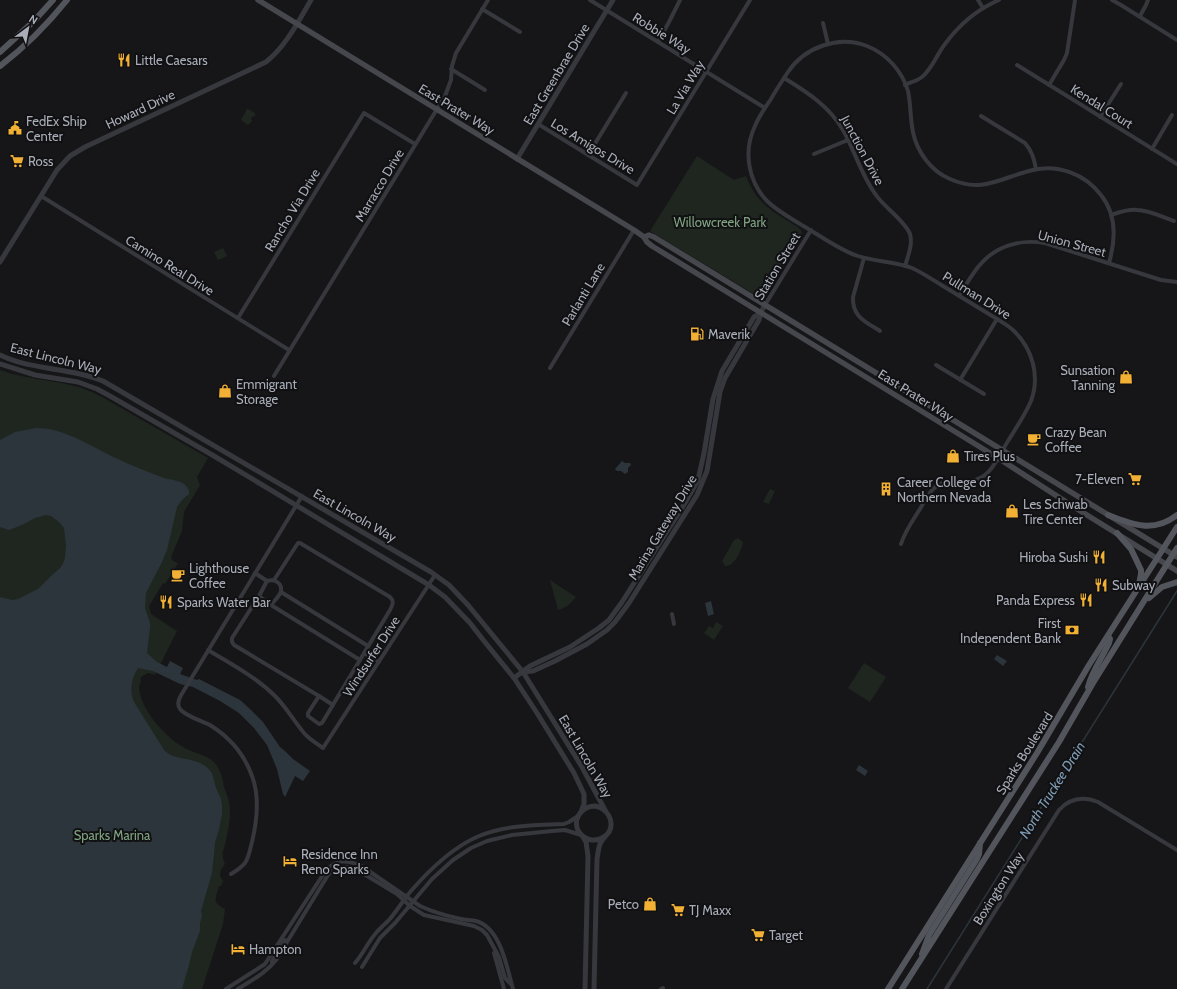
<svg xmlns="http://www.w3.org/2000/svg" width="1177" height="989" viewBox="0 0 1177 989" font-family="Cabin,sans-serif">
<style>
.green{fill:#1e261f}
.water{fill:#2c353c}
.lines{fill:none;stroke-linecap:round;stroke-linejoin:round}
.stream{stroke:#2c353c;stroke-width:1.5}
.minor{stroke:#37383d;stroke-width:4}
.tertiary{stroke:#37383d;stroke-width:5}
.secondary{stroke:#45474d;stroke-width:5.5}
.primary{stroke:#53555c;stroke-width:6}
.labels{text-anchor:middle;stroke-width:4;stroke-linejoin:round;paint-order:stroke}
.street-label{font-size:13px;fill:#a8adb8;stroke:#111113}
.poi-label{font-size:13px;fill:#a8adb8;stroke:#111113;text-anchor:start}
.park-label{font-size:13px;fill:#7fa381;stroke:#111113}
.water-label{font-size:14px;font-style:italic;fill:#7f9bb3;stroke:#111113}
</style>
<rect width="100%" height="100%" fill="#161618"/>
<g class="green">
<path d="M247,109H248L255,113C256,117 253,116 251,118L252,121L248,125L241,120Z"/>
<path d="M697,156L734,180L746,176C754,197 765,207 783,218C789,222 796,225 801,230L802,235L801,237L770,288L765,295L763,297L757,296L650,231Z"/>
<polygon points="223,248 227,256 218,260 214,252"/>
<path d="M0,370C24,379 46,379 70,385C82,387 92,392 102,397L208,458L197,477L200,485L184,512L182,531L171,557L173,561L178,563L165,584L163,583L149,606L151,614L177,631L155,675L148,673L141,677L140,685H139C138,708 168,741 189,750C199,755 211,756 217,766C221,772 223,780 224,787C225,791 227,794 228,798C232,810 229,828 226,840C224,852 220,852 225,864C220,870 218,875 223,881L221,886H219C216,899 211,902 225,909L223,924L202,989H0Z"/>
<polygon points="770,489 775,491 769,504 763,502"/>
<path d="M738,538L743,542C742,550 734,567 725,566L722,561L734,540Z"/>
<path d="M550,580L576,597C570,604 566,608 558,610Z"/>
<polygon points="716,622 723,626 714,640 704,633 709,626 713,628"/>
<polygon points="864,663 886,677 870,702 848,688"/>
</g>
<g class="water">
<path d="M36,428C66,428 91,447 118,459C132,466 147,471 161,477C171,481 185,479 189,491V494L182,500L177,507L167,550L162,562L146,593L145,608L150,623V628L147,653L157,662L167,667L170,661L183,668L180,674L197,680L199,679L240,700L250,709L263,722L280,747L286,752L293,759L310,771L303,781L295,776L285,797L283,794L277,769L267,745L254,728L239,713L220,701L193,687L180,684L153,671L138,668C131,679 129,691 134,702L164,750C176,763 198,754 212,773L216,788L221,799L222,805V814L219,829L215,843L212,873L201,911L202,916L200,923V931L192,952L189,965L182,989H0V597L12,600L18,599L38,589L51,576L60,568L63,564L65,557L66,546L64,528L59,522L51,516L46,515L35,518L22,525L9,530L0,527V440L15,432Z"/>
<polygon points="622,461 625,463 630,463 631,465 628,468 628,472 625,474 621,471 617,471 615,469"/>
<polygon points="711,601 714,614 708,616 705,603"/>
<polygon points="997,655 1007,661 1003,666 994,659"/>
<polygon points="859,765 868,771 865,776 856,770"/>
</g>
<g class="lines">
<polyline class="stream" points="927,989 1177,591"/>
<g class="minor">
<polyline points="590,0 765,108"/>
<polyline points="978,0 983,8"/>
<polyline points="1112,0 1121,5 1177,40"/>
<polyline points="482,9 520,32"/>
<polyline points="1140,16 1146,5 1148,0"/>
<polyline points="823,23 828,44"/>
<polyline points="658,42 669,22 680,0"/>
<polyline points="1017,65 1177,164"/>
<polyline points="451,69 485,90"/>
<path d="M784,78C807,92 829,106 843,130C855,151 861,175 876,195C884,207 905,221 910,234C913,244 908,256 905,266"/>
<path d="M905,85C911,82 917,81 922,77C932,69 937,54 945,44C959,25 978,9 999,0"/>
<polyline points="1049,85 1064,60 1067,53 1075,0"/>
<path d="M981,116L1025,143C1032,151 1034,159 1036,169"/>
<polyline points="1100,117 1121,84"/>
<polyline points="538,124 637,185 750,0"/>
<polyline points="1152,149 1172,115"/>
<polyline points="814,154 848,140"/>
<polyline points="588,155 626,93"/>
<polyline points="41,196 289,350"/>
<path d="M1111,215C1120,212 1128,209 1137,210C1149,210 1162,217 1174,221"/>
<path d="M864,258L853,297C852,317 866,322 880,331"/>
<path d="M959,296C965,286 971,276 978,267C995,246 1019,239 1045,243L1161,280L1177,282"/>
<polyline points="765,305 811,230"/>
<polyline points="238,318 364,113 415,144"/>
<polyline points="936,365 984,394"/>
<polyline points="550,368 634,230"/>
<polyline points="274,376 445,96 451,80 452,66 456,53 488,0"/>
<polyline points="960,380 997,319"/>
<path d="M901,544C905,531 913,520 920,509C924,502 928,495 933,489C949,474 966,487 982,477C993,471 1001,452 1008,441C1016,428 1025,415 1031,401C1040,377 1033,349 1014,331C1009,326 1003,323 997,319C979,308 961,297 943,286C933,280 923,273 912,268C894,261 873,262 855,255C838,249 816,233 800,224C789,217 776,210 767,201C748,181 743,151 755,126C759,116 765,108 771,99C776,90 782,81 788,72C805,47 838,35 867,46C887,54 902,71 908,91C911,105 910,118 913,132C917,152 931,171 950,179C983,194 1002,177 1033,170C1058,164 1085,174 1101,195C1117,215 1116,239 1109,263"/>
<path d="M255,573L267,581L259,596L271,605C274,601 280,596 281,591C282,582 274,579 267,581"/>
<polyline points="281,592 368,646"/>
<path d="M259,596L232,638V642L234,645L319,696L308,713V716L319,724L322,723L390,610C392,605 395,602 390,597L300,543H298L274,580"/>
<polyline points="271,605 360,660"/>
<polyline points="672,614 674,624"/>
<path d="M208,650C231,664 256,677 275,696C287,708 293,720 304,733C309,739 316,743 323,748L435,575"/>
<polyline points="364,653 379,662"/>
<polyline points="319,696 333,705"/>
<path d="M231,874C236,871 241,868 245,863C249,857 250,849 252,842C257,821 260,797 252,776C247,762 238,748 227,738C222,733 216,729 210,725C202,721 185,716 180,709C175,702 182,694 186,687L302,496"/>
<polyline points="494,953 504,989"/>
<path d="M355,963C363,954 368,942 376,933C380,928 385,924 389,920C397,911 403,900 411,891C430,869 453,847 479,836C505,825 537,825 564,824L569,822L578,816"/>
<polyline points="272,964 272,961 285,940"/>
<polyline points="362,967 380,938 395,923 432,879 453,860 471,848 487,841 512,835 552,831 565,830 581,835"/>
<path d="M226,989L265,964L326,870C338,859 345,860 360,865L420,906C433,912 447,916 461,919C466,920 472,920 476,921C501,928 507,968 513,989"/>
<path d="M238,989C252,980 266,973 276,960L328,875L332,871L338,868L348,867L359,871L397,894L410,906L424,915L474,926L482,930L487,935L499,957L505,978L511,984"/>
<polyline points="661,989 663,988"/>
<path d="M946,989L1059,810C1070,798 1083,796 1098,802L1177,850"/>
</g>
<g class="tertiary">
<polyline points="517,159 613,0"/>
<path d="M0,262L57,170L70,156L85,147L266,62C286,46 298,22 311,0"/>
<path d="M0,355C33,371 70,367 103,381L431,572L449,585L468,605L523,672L582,767L605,810"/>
<polyline points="0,364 35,375 78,382 97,389 110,396 214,456 429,585 445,597 470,623 484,641 514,678 537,713 574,773 584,794 584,804 581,812"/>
<polyline points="523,672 533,671 555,661 587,644 607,630 615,622 629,603 697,495 707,471 720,392 725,378 759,320 761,312 765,305"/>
<polyline points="514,678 530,666 570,647 599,628 609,620 622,602 685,503 698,480 704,453 713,399 722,371 754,317 761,313"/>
<polyline points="583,837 586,842 588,856 585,989"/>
<path d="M594,989L597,859C598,854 598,849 600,844C602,839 606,836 609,832C615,821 607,808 595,806C590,806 585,808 581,812C567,828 588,849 605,836"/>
</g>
<g class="secondary">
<polyline points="258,0 634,230 644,237 647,242 652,246 998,458 1074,507 1177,571"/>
<polyline points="644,237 649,235 654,237 1177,557"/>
</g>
<g class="primary">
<polyline points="0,52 34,21 53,0"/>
<path d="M0,66C25,47 47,25 67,0"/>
<path d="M1108,515C1133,525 1154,533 1177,515"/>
<polyline points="1117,533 1131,549 1141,570 1141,574 1139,584"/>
<polyline points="1149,598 1162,587 1177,582"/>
<path d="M1088,687C1092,671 1102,658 1109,643L1110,639L1108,636"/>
<polyline points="922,954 929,935 977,859 979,854 980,843"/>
<polyline points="888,989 1037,753 1089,665 1177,527"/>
<polyline points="902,989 1059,742 1093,683 1177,548"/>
</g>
</g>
<defs>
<g id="restaurant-bare" transform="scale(1.08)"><path d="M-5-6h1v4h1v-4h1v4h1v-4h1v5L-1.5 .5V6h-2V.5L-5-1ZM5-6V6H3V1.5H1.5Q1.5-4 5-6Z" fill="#f2b134" stroke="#111113" stroke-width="2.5" paint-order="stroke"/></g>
<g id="civic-bare" transform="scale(1.08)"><path d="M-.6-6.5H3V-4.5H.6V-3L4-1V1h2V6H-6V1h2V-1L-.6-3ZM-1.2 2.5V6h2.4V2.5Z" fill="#f2b134" stroke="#111113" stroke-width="2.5" paint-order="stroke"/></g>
<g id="supermarket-bare" transform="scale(1.08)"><path d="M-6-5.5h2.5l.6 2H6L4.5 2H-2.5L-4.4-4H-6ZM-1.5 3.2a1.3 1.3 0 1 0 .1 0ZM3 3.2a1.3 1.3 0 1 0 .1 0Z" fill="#f2b134" stroke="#111113" stroke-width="2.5" paint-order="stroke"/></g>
<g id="fuel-bare" transform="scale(1.08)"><path d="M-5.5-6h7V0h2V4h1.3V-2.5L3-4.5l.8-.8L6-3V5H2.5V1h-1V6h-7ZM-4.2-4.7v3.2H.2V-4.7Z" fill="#f2b134" stroke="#111113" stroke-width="2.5" paint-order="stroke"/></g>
<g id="shop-bare" transform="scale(1.08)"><path d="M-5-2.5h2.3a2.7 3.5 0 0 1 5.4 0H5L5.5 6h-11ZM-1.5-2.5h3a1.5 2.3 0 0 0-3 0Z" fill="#f2b134" stroke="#111113" stroke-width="2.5" paint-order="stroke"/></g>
<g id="cafe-bare" transform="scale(1.08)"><path d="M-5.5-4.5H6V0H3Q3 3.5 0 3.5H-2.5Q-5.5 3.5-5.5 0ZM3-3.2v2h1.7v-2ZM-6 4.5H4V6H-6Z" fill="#f2b134" stroke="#111113" stroke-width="2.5" paint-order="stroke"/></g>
<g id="building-bare" transform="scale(1.08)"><path d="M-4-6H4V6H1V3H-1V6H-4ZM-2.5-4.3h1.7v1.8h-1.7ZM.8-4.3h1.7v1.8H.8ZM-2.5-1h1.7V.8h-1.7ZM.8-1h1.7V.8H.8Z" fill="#f2b134" stroke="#111113" stroke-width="2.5" paint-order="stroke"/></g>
<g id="bank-bare" transform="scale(1.08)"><path d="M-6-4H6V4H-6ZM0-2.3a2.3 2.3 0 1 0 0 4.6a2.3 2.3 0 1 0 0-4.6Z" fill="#f2b134" stroke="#111113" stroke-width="2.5" paint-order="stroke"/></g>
<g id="hotel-bare" transform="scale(1.08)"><path d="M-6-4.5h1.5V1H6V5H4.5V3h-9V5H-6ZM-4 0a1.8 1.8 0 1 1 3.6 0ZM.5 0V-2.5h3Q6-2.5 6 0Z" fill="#f2b134" stroke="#111113" stroke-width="2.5" paint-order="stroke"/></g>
</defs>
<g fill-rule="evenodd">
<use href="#restaurant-bare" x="124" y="60"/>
<use href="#civic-bare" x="15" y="128"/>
<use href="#supermarket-bare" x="17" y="161"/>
<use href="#fuel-bare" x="697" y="334"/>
<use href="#shop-bare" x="1126" y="377"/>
<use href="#shop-bare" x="225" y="391"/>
<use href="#cafe-bare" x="1034" y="439"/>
<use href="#shop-bare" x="953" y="456"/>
<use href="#supermarket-bare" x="1135" y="479"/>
<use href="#building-bare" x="886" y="489"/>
<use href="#shop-bare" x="1012" y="511"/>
<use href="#restaurant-bare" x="1099" y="557"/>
<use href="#cafe-bare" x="178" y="575"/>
<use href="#restaurant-bare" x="1101" y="585"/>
<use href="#restaurant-bare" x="1086" y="600"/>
<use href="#restaurant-bare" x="166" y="602"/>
<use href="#bank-bare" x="1072" y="630"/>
<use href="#hotel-bare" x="290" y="861"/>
<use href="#shop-bare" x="650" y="904"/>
<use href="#supermarket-bare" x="678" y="910"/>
<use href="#supermarket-bare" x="758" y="935"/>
<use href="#hotel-bare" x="238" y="949"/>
</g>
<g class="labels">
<g class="street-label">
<text transform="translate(662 33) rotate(32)" y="5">Robbie Way</text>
<text transform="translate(556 74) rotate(-59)" y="5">East Greenbrae Drive</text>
<text transform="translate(685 87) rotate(-59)" y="5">La Via Way</text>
<text transform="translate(1102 106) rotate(32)" y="5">Kendal Court</text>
<text transform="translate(140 109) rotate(-25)" y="5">Howard Drive</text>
<text transform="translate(457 109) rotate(31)" y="5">East Prater Way</text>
<text transform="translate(593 146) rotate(31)" y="5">Los Amigos Drive</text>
<text transform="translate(863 150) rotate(62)" y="5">Junction Drive</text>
<text transform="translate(379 185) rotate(-59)" y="5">Marracco Drive</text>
<text transform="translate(292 210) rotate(-59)" y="5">Rancho Via Drive</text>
<text transform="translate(1072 243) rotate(15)" y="5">Union Street</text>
<text transform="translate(170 265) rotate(32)" y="5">Camino Real Drive</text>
<text transform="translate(777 266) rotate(-59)" y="5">Station Street</text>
<text transform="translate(583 294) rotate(-59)" y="5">Parlanti Lane</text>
<text transform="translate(977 295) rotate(32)" y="5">Pullman Drive</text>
<text transform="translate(56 358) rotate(14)" y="5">East Lincoln Way</text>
<text transform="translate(916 395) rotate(32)" y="5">East Prater Way</text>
<text transform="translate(355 515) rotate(30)" y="5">East Lincoln Way</text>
<text transform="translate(662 527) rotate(-59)" y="5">Marina Gateway Drive</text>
<text transform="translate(371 656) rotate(-57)" y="5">Windsurfer Drive</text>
<text transform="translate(1024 753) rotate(-58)" y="5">Sparks Boulevard</text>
<text transform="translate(586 756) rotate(60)" y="5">East Lincoln Way</text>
<text transform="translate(998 888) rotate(-58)" y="5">Boxington Way</text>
</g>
<g class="poi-label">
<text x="135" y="65">Little Caesars</text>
<text x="26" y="126">FedEx Ship<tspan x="26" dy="15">Center</tspan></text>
<text x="28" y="166">Ross</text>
<text x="708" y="339">Maverik</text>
<text x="1115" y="375" text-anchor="end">Sunsation<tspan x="1115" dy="15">Tanning</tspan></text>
<text x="236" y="389">Emmigrant<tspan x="236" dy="15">Storage</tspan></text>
<text x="1045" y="437">Crazy Bean<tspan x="1045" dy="15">Coffee</tspan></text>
<text x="964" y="461">Tires Plus</text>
<text x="1124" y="484" text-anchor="end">7-Eleven</text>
<text x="897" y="487">Career College of<tspan x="897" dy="15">Northern Nevada</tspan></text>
<text x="1023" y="509">Les Schwab<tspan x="1023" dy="15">Tire Center</tspan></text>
<text x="1088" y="562" text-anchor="end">Hiroba Sushi</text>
<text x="189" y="573">Lighthouse<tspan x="189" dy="15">Coffee</tspan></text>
<text x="1112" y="590">Subway</text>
<text x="1075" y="605" text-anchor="end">Panda Express</text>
<text x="177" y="607">Sparks Water Bar</text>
<text x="1061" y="628" text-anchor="end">First<tspan x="1061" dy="15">Independent Bank</tspan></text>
<text x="301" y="859">Residence Inn<tspan x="301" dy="15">Reno Sparks</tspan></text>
<text x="639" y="909" text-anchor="end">Petco</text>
<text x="689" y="915">TJ Maxx</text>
<text x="769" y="940">Target</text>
<text x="249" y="954">Hampton</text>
</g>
<g class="park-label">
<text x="720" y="227">Willowcreek Park</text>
<text x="112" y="840">Sparks Marina</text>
</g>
<g class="water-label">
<text transform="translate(1052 790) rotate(-58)" y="5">North Truckee Drain</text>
</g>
</g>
<g transform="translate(28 28) rotate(32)" stroke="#111113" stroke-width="3" paint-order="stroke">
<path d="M0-3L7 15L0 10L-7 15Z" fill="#a8adb8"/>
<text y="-6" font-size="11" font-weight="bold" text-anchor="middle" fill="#a8adb8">N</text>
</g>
</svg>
